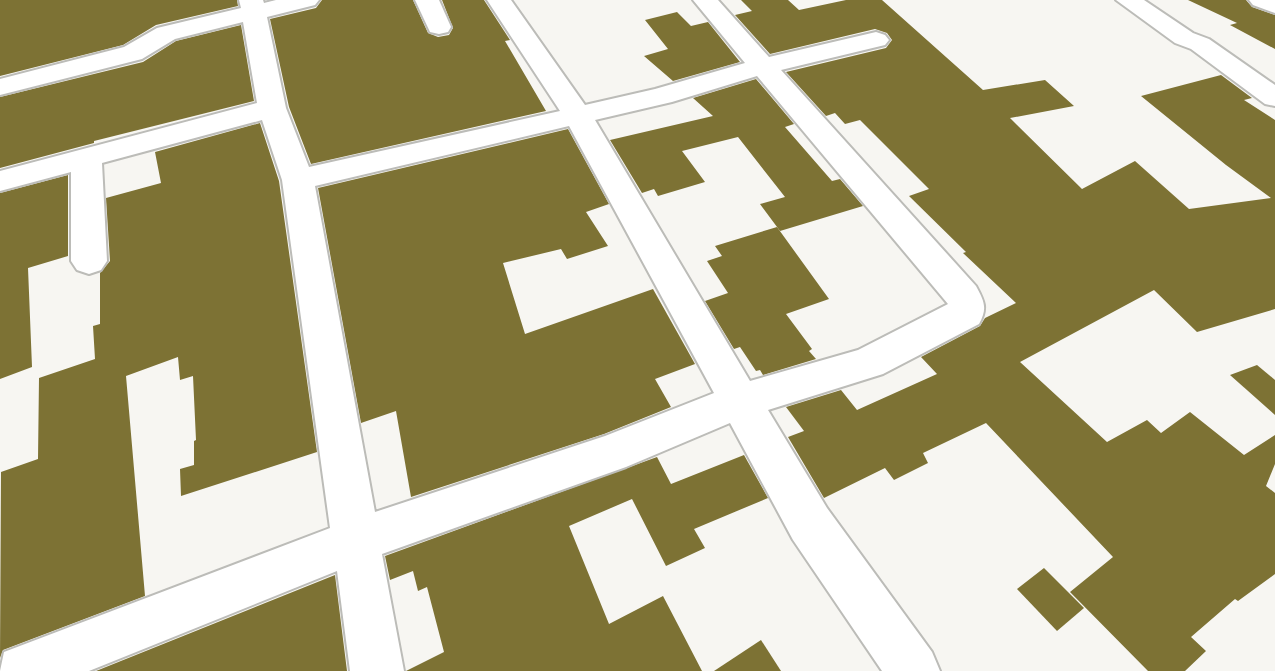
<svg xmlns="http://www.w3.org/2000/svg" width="1275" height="671" viewBox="0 0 1275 671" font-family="'Roboto Condensed',sans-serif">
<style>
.building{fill:#7d7234}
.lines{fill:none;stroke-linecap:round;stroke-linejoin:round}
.minor-casing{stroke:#bcbcb8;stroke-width:4}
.minor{fill:#fff;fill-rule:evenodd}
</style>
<rect width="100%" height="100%" fill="#f7f6f2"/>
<g class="building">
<polygon points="0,0 237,0 238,6 156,25 123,45 0,76"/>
<polygon points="322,0 413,0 428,33 438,37 449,35 453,28 442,0 484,0 510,40 505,41 546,111 311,164 289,107 270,19 316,8"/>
<polygon points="741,0 788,0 799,10 846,0 882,0 983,90 1045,80 1074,106 1010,118 1082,189 1135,161 1189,209 1271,198 1226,165 1141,96 1221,75 1252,98 1244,100 1275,120 1275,309 1197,332 1154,290 1020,362 1107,442 1147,420 1161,433 1190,412 1244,455 1275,435 1275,464 1266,486 1275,493 1275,574 1238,601 1235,599 1191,637 1206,651 1185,671 1148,671 1070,592 1113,557 986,423 923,453 928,463 894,480 885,468 824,498 788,437 804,431 786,407 841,390 857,410 937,374 921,357 980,326 985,318 1016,303 963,253 966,252 909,196 929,189 860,120 845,124 835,113 826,116 786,72 886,48 892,40 887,33 875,29 770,54 735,15 752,11"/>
<polygon points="1188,0 1246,0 1252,7 1275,15 1275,49 1230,25 1237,23"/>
<polygon points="677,12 691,26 708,22 740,62 673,81 644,56 668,49 645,20"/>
<polygon points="241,25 254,101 94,141 94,143 0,168 0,97 143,62 176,41"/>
<polygon points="756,79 794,124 785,127 832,181 840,179 863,206 780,231 760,204 785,197 738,137 682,151 705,182 658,196 654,189 642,193 610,140 713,116 693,98"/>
<polygon points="260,123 279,181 317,452 181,496 180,469 194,465 194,441 196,440 193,376 180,380 178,357 126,376 145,596 3,650 0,658 1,472 38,459 39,378 95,359 93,326 100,324 100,273 110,261 106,198 161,183 155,152"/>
<polygon points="568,129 609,204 586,212 608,246 567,259 561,249 503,263 525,334 653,289 695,364 655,379 671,407 604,434 411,497 396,411 361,423 318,188"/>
<polygon points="68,175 68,256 28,268 32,367 0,379 0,193"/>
<polygon points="777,227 829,299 786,314 812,349 809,351 816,359 763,375 760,370 756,371 740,347 734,349 705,301 728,293 707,261 722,256 715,246"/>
<polygon points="1257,365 1275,380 1275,415 1230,375"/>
<polygon points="744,455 768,498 694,529 705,548 666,566 632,499 569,526 609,624 663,596 702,671 406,671 444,652 427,587 418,591 413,571 390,580 385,556 657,457 671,484"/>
<polygon points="1044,568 1084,608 1057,631 1017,589"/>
<polygon points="335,575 347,671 96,671"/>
<polygon points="761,640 781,671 714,671"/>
</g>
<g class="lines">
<g class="minor-casing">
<g id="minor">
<path d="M239,0H263L264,3L276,0H319L315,5L267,17L286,108L309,167L560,111L487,0H511L585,105L655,89L745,63L693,0H718L769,57L876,32L885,35L889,40L885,45L781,70L976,286C984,301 988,308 979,324L883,374L768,410L827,508L932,652L940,671H882L793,540L730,423L626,467L382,554L404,671H350L337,571L89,671H0L4,652L330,528L282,180L262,120L102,163L107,261L101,270L89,274L77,270L71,261V172L0,191V171L257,103L243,22L175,39L142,59L0,95V79L124,47L157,28L241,8ZM757,76L948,304L858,350L750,381L595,120L672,102ZM569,126L714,393L605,436L375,512L315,186Z"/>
<polygon points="415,0 439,0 451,27 448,32 439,34 430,32"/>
<polygon points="1116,0 1144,0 1193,33 1209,39 1275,85 1275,106 1265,104 1191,49 1175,43"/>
<polygon points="1249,0 1275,0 1275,13 1253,5"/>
</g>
</g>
<use href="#minor" class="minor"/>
</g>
</svg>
